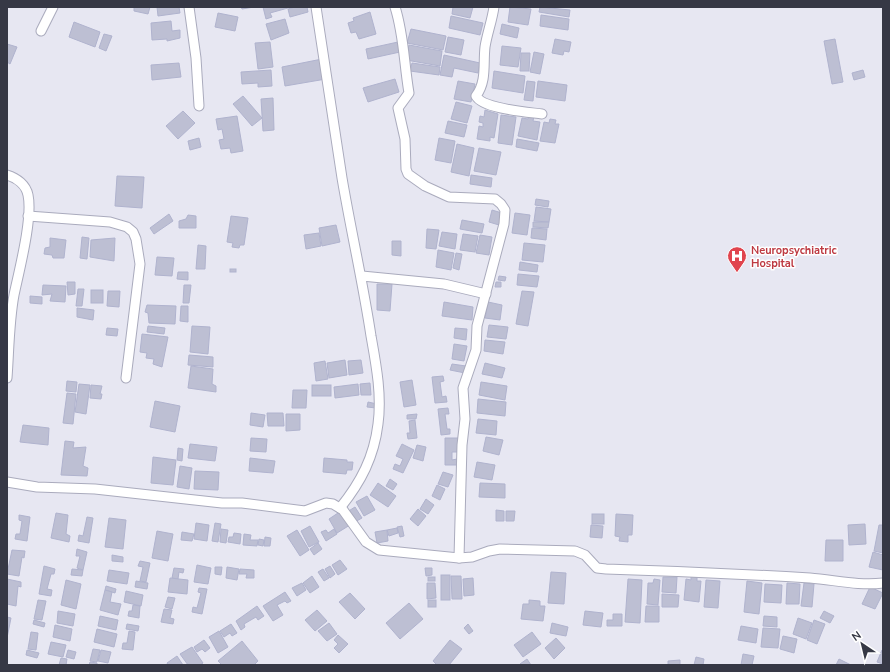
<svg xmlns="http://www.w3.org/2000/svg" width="890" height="672" viewBox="0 0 890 672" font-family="'Nunito Sans',sans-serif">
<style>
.building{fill:#bdbfd3;stroke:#b0b3ce}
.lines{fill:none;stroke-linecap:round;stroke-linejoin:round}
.minor-casing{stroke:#aaabbd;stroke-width:11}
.minor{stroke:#fff;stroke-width:9}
.labels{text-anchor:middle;stroke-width:3;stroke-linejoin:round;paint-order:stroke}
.health-label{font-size:11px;font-weight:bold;fill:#be3a42;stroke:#fff;text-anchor:start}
</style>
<rect width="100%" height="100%" fill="#e7e7f2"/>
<g class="building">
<polygon points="134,7 150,7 148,14 134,11"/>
<polygon points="157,7 179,7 180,13 158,16"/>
<polygon points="241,7 254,7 242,9"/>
<polygon points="263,7 288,7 288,8 270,13 272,17 266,19"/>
<polygon points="295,7 307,7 308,12 290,17 288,9"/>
<polygon points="453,7 473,7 470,18 452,14"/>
<polygon points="510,7 531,9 528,25 508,22"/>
<polygon points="540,7 570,10 569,17 539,12"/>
<polygon points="370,12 376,34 359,39 356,32 351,33 348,23 354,21 353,18"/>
<polygon points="218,13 238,17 235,31 215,27"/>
<polygon points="541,15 569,19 568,30 540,26"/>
<polygon points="451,16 483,23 480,35 449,28"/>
<polygon points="285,19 289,33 271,40 266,24"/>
<polygon points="171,21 172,31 180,30 180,38 167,41 167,39 152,40 151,23"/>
<polygon points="74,22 100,32 95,47 69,37"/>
<polygon points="502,24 519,28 517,38 500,34"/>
<polygon points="411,29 446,36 443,50 407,43"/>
<polygon points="104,34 112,36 106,51 99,48"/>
<polygon points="448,37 464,40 461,55 445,52"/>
<polygon points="555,39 571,42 569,52 564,51 563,55 552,53"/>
<polygon points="835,39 843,82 832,84 824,41"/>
<polygon points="270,42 273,67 258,69 255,43"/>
<polygon points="398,42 400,52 368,59 366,49"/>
<polygon points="7,44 17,47 10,64 7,62"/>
<polygon points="409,45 442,51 440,66 406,60"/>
<polygon points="502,46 521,48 518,67 500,65"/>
<polygon points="534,52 544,54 540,74 530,72"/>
<polygon points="521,53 530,53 529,71 520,71"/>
<polygon points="444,55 480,63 478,73 454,68 452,77 440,75"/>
<polygon points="322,59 326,79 285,86 282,67"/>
<polygon points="179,63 181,77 152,80 151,65"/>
<polygon points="412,63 440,67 439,75 410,71"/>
<polygon points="271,70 272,86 258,87 258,83 242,84 241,72"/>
<polygon points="863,70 865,77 854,80 852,73"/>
<polygon points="494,71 525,76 523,93 492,88"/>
<polygon points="395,79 399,92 368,102 363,88"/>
<polygon points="458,81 475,84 471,102 454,99"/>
<polygon points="527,81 535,82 533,101 524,100"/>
<polygon points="538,81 567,85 565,101 536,97"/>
<polygon points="243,96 262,118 252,126 233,104"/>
<polygon points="273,98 274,130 263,131 261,99"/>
<polygon points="456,102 472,106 467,123 451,119"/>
<polygon points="485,110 498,114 494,138 490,137 490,141 477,139 479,126 483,127 483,123 479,122 480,116 484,117"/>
<polygon points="183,111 195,123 178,139 166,126"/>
<polygon points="501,115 516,117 512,145 498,143"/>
<polygon points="529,115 534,116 533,121 540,122 537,140 518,136 522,118 528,119"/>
<polygon points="237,116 243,151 231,153 230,148 221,149 219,140 224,139 222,129 218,130 216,119"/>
<polygon points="550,119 556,120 555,124 559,124 555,143 540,141 544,122 549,123"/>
<polygon points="448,121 467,125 464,137 445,133"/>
<polygon points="199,138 201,147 190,150 188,141"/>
<polygon points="439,138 455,141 451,163 435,160"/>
<polygon points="517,139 539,143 537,151 516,147"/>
<polygon points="457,144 474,148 469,176 451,172"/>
<polygon points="479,148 501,152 496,175 474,171"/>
<polygon points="471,175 492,178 491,187 470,184"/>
<polygon points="117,176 144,177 142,208 115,206"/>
<polygon points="536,199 549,201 548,207 535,205"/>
<polygon points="536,207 551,209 549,222 534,221"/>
<polygon points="492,210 502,213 499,225 489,222"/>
<polygon points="515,213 530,215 527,235 512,233"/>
<polygon points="169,214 173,221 154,234 150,228"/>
<polygon points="188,215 196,216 196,228 179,228 179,221 186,219"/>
<polygon points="231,216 248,218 244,245 240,245 239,248 232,247 233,243 227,242"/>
<polygon points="462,220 484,224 482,233 460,229"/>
<polygon points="533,222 549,222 548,228 533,227"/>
<polygon points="336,225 340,242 322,246 319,228"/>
<polygon points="532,228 547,229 546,240 531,238"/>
<polygon points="427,229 439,230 436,249 426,248"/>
<polygon points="442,232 457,234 455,249 439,246"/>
<polygon points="319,233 321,246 306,249 304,235"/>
<polygon points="463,234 478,236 475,252 460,250"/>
<polygon points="480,235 492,237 489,255 476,253"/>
<polygon points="82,237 89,238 87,259 80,258"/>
<polygon points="50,238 66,240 64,258 53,258 52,255 44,254 45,248 50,247"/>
<polygon points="115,238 114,261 90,257 91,240"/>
<polygon points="392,241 401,241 401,256 392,255"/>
<polygon points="524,243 545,245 543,262 522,260"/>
<polygon points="198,245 206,246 205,269 196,269"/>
<polygon points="438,250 454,253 451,270 436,267"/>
<polygon points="456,253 462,254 459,270 453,268"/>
<polygon points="157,257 174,258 172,276 155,275"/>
<polygon points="520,262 538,265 537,272 519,270"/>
<rect x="230" y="269" width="6" height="3"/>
<polygon points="178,272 188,272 188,280 177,279"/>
<polygon points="518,274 539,276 537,287 517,285"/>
<polygon points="499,276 506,277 505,281 498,280"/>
<polygon points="67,282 75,282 75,294 68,295"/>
<polygon points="496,282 501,282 501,287 495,287"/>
<polygon points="377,284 392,284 390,311 377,310"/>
<polygon points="43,285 66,286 65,302 50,301 52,294 42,295"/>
<polygon points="184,285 191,285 189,303 183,303"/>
<polygon points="78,289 84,289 82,306 76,306"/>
<rect x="91" y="290" width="12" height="13"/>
<polygon points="108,291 120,291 119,307 107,306"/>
<polygon points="522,291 534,292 528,326 516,324"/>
<polygon points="30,296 42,297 42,304 30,303"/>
<polygon points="444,302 473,307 472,320 442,316"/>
<polygon points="488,302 502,305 500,320 485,318"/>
<polygon points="147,305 176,306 175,324 149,323 148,313 145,312"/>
<polygon points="181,306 188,306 188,322 180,321"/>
<polygon points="77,308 94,310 93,320 77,317"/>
<polygon points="489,325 508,327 506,339 487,337"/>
<polygon points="148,326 165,328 164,334 147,332"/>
<polygon points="192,326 210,327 208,354 190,352"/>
<polygon points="107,328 118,329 117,336 106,335"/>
<polygon points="455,328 467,329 466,340 454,338"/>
<polygon points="142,334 168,337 162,367 153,364 154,359 146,358 147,353 140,352"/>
<polygon points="485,340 505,342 503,354 484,351"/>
<polygon points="454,344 467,346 464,361 452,359"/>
<polygon points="189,355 213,357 213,367 188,365"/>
<polygon points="345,360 347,375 329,378 327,363"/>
<polygon points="361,360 363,373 349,375 348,361"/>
<polygon points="325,361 328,379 316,381 314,363"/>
<polygon points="485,363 505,368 502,378 482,374"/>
<polygon points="452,364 466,366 465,373 450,370"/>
<polygon points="191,366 213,369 212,384 216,386 216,392 188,388"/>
<polygon points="443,376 444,381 440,382 442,397 446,396 447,402 435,403 432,377"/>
<polygon points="412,380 416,405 404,407 400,382"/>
<polygon points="67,381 77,382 76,392 66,391"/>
<polygon points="481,382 507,386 505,400 479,395"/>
<polygon points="370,383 371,395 361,395 360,384"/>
<polygon points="79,384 90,385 86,414 75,412"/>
<polygon points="358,384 359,395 335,398 334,387"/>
<polygon points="91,385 102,386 100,394 102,394 101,399 90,398"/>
<rect x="312" y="385" width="19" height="11"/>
<polygon points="293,390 307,390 306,408 292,408"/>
<polygon points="67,393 76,394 73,424 63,423"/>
<polygon points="478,399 506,402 505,416 477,413"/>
<polygon points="155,401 180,406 175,432 150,427"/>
<polygon points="368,402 377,404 376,408 367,407"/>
<polygon points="448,408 449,414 445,414 447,429 450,429 450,434 441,435 438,409"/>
<polygon points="251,413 265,415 263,427 250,425"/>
<polygon points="267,413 283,413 284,426 268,426"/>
<polygon points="286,414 300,414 300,430 286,431"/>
<polygon points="417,414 416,419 407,419 407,415"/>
<polygon points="478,419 497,421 496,435 476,433"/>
<polygon points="415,420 417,438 408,439 407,433 410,433 409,421"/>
<polygon points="23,425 49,428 48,445 20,442"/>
<polygon points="486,437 503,440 499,455 483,451"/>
<polygon points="251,438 267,439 266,452 250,451"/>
<polygon points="445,438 460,438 460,452 452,452 452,460 457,459 457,465 445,465"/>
<polygon points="65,441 74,442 73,448 86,447 83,466 88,468 87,476 61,475"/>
<polygon points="190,444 217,447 215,461 188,458"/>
<polygon points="402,444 414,450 403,473 393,469 395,464 400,466 403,459 396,456"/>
<polygon points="417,445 426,447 423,461 413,458"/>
<polygon points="178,448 183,449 182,461 177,460"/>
<polygon points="153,457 176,460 173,485 151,483"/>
<polygon points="250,458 275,461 273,473 249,471"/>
<polygon points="324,458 347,460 347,462 353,462 352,470 347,470 346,474 323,472"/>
<polygon points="477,462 495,465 492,480 474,477"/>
<polygon points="180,466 192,468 189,489 177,487"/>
<polygon points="195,471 219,472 218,490 194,489"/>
<polygon points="443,472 453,475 448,487 438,484"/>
<polygon points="390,479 397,484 393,490 386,486"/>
<polygon points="378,483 396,496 388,507 370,495"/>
<polygon points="480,483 505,484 505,498 479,497"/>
<polygon points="437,485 445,489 440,500 432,496"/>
<polygon points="367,496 375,510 364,516 356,502"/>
<polygon points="426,499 434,505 428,514 420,509"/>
<polygon points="355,507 362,518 353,523 347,512"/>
<polygon points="418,509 426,516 418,526 410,519"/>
<polygon points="496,510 504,511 504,521 496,521"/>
<polygon points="341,511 350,525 337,533 329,519"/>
<polygon points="506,511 515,511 514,521 506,521"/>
<polygon points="56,513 68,515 66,534 70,536 69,542 51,538"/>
<rect x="592" y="514" width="12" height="10"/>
<polygon points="616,514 633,515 632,535 628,535 628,542 619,541 620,537 615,536"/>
<polygon points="19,515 30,517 27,541 15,539 16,534 20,534 22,521 19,520"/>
<polygon points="87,517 93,518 89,543 78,541 79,535 83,536"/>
<polygon points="109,518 126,520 123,549 105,547"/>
<polygon points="196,523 209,525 207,541 194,539"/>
<polygon points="215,523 221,524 218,542 212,541"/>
<polygon points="865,524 866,544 849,545 848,525"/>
<polygon points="591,525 603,526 602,538 590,537"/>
<polygon points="879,525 883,525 883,553 874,551"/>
<polygon points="310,526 319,542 309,547 301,531"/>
<polygon points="402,526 404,536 400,537 397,527"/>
<polygon points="397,528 398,533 389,536 387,530"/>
<polygon points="221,529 228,530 226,543 220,542"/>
<polygon points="334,529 337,534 326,541 321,532 326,530 328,533"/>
<polygon points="297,530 309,550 300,556 287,536"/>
<polygon points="387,530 388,541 377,543 375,532"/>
<polygon points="157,531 173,534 168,561 152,558"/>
<polygon points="182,532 194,534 192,541 181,540"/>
<polygon points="234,533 241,534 240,544 228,542 229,537 233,537"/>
<polygon points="244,534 251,535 250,540 258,540 257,546 243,545"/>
<polygon points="265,537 271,538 270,546 264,546"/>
<polygon points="259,539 264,540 263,546 258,545"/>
<polygon points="826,540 843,540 843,561 825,561"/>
<polygon points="318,543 322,549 314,555 310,549"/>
<polygon points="77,549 87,552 83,570 77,568 80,556 76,556"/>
<polygon points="12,550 25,551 24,558 22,557 19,576 7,574"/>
<polygon points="873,552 883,555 883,570 869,567"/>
<polygon points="112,555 123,557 123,562 112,561"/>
<polygon points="340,560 347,569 338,575 332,565"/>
<polygon points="140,561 150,563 146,582 140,581 143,567 138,566"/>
<polygon points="197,565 211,568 208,584 194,582"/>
<polygon points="44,566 55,569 54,574 51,574 47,589 52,590 51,596 39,594"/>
<polygon points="330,566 335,574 330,578 325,569"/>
<polygon points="215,567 222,567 221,575 215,574"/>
<polygon points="227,567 239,569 237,580 226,578"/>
<polygon points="174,568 184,569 183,573 179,572 178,579 172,578"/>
<polygon points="425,568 432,568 432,575 426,576"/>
<polygon points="72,569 83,570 82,576 71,575"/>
<polygon points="240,569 254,570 254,578 246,578 247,574 239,574"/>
<polygon points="323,569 329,578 324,581 318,572"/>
<polygon points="109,570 129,573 127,584 107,581"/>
<polygon points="551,572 566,573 564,604 548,603"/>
<rect x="441" y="575" width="9" height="25"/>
<polygon points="312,576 319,587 310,593 303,583"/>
<polygon points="451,576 461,576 462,599 452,599"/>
<polygon points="691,576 697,577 697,581 701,581 699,602 684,600 686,579 691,580"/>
<rect x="428" y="577" width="7" height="4"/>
<polygon points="663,577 677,577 676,593 662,592"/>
<polygon points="170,578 188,580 187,594 168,592"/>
<polygon points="473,578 474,595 464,596 463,579"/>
<polygon points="7,579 21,582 21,587 18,586 16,606 7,604"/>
<polygon points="628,579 642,580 640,623 625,622"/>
<polygon points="654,579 660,580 658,605 647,604 648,583 653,583"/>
<polygon points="66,580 81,584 76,609 61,605"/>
<polygon points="706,580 720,581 718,608 704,607"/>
<polygon points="136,581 148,583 147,589 135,587"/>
<polygon points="747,581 762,583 759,614 744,612"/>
<polygon points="302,583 306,590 297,596 292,588"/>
<polygon points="427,583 435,583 436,598 427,599"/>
<polygon points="787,583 800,584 799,604 786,604"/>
<polygon points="804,583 814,584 812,607 801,606"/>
<polygon points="765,584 782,585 781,603 764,602"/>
<polygon points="106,586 116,589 115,593 105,590"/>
<polygon points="870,587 883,593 875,609 862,604"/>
<polygon points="199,588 207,589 202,614 192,612 193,607 197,608 201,593 198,592"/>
<polygon points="105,590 112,592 110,602 121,604 118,615 100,610"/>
<polygon points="126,591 143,595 141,606 124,602"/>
<polygon points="285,592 291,601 287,603 285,601 277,605 283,615 273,621 263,606"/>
<polygon points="350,593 365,609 355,619 339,602"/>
<polygon points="662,594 679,595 678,607 662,607"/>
<polygon points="168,597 175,598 172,609 165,607"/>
<polygon points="38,600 46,601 42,620 34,619"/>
<rect x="428" y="600" width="8" height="7"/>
<polygon points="529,600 540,601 540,606 545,606 543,621 521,619 523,604 529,604"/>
<polygon points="409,603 423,619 400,639 386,623"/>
<polygon points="133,605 140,606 139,618 128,616 129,611 132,611"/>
<polygon points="257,606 264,616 258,620 256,617 244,624 245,627 241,630 236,621"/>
<polygon points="646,606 659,606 659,622 645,622"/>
<polygon points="164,609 172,610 170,618 174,619 173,624 161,622"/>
<polygon points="317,610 327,621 315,631 305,620"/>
<polygon points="58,611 75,614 73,626 57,623"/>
<polygon points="585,611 603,613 601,627 583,625"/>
<polygon points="824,611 834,616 830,623 820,618"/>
<polygon points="613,614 622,614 622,626 607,626 607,620 613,620"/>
<polygon points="100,616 118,620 116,630 98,626"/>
<polygon points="764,616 777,617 777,627 763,626"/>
<polygon points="7,617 11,618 7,638"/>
<polygon points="798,618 812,623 806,639 793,634"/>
<polygon points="34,620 45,623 44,627 33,624"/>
<polygon points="814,620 825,624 817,644 807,640"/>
<polygon points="329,623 337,634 327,641 318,631"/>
<polygon points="552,623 568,627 566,636 550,633"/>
<polygon points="127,624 139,626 138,631 126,629"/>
<polygon points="231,624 237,633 232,636 230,633 224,637 220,631"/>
<polygon points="468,624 473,631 469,634 464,628"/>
<polygon points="55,625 72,629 70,641 53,637"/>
<polygon points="741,626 758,629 756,643 738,640"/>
<polygon points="763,628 780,629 778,648 761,647"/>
<polygon points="97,629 117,634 114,647 94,642"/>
<polygon points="129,631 135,632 133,650 122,649 123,643 127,643"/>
<polygon points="219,631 228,647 218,653 209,637"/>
<polygon points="31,632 38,633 36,650 28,649"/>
<polygon points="532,632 541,644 523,657 514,645"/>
<polygon points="338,635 348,644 339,653 334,648 338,644 334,640"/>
<polygon points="783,636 797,639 794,653 780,649"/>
<polygon points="556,638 565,648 554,659 545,648"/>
<polygon points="204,640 210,648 205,652 202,649 197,652 194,647"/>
<polygon points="450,640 462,649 449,665 437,665 433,661"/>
<polygon points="242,641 258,661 254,665 222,665 218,661"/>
<polygon points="51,642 66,645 63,657 48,654"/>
<polygon points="192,647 203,663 200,665 188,665 180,654"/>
<polygon points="93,649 100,650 97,662 90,661"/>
<polygon points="27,650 39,653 37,658 26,655"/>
<polygon points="68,650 76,652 74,659 66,657"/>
<polygon points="101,650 111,652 108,663 98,661"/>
<polygon points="882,650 883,650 883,664 877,662"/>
<polygon points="743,654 754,656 752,665 741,665"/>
<polygon points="177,656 183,665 168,665 167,663"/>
<polygon points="696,657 704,659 703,665 694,665"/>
<polygon points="61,658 67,659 66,665 55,665 59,665"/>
<polygon points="527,659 531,665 520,665 520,664"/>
<polygon points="839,659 851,665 836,665"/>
<polygon points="680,660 680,665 668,665 668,661"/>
<polygon points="90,662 97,663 97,665 89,665"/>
</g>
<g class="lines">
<g class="minor-casing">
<g id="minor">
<polyline points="189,7 196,58 199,106"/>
<path d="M316,7C325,64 333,121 342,178C351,231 363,283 371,336C376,364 382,395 378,424C374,457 361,482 340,508"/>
<path d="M395,7C404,35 404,64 409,93L398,108L405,139L406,169L408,174L425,186L449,197L495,199L501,204L505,210L504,224L477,326L476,350L463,388L465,419L462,445L459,558"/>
<path d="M494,7C492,21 487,34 485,47C483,64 487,81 476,96C483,109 527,112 542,114"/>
<polyline points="41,31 53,7"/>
<path d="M7,175C17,178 26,185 28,195C33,218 19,271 14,295C9,322 9,351 7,378"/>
<polyline points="28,216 110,222 127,227 133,232 136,239 140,264 126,378"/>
<polyline points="362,276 444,284 486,294"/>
<path d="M7,482L37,487L95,489L222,503H242L305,511L326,503L333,504L343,510L366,542L379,550L459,558L472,557L489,551L500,549L575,551L585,555L597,568L606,569C674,571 742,574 810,578C835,580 859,586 883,583"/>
</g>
</g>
<use href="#minor" class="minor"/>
</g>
<defs>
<g id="hospital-pin" transform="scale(1)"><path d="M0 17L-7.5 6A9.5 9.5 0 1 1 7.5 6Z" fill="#e0444e" stroke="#fff"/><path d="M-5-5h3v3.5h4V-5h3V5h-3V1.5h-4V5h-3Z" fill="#fff"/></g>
</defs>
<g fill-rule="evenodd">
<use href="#hospital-pin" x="737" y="256"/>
</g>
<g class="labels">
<g class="health-label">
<text x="751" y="254">Neuropsychiatric<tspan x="751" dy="13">Hospital</tspan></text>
</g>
</g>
<rect width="890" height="672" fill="none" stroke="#363845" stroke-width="16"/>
<g transform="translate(862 644) rotate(325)" stroke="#ffffff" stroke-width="3" paint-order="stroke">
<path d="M0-3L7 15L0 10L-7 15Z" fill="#363845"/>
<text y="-6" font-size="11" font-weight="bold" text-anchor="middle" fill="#363845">N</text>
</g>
</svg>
